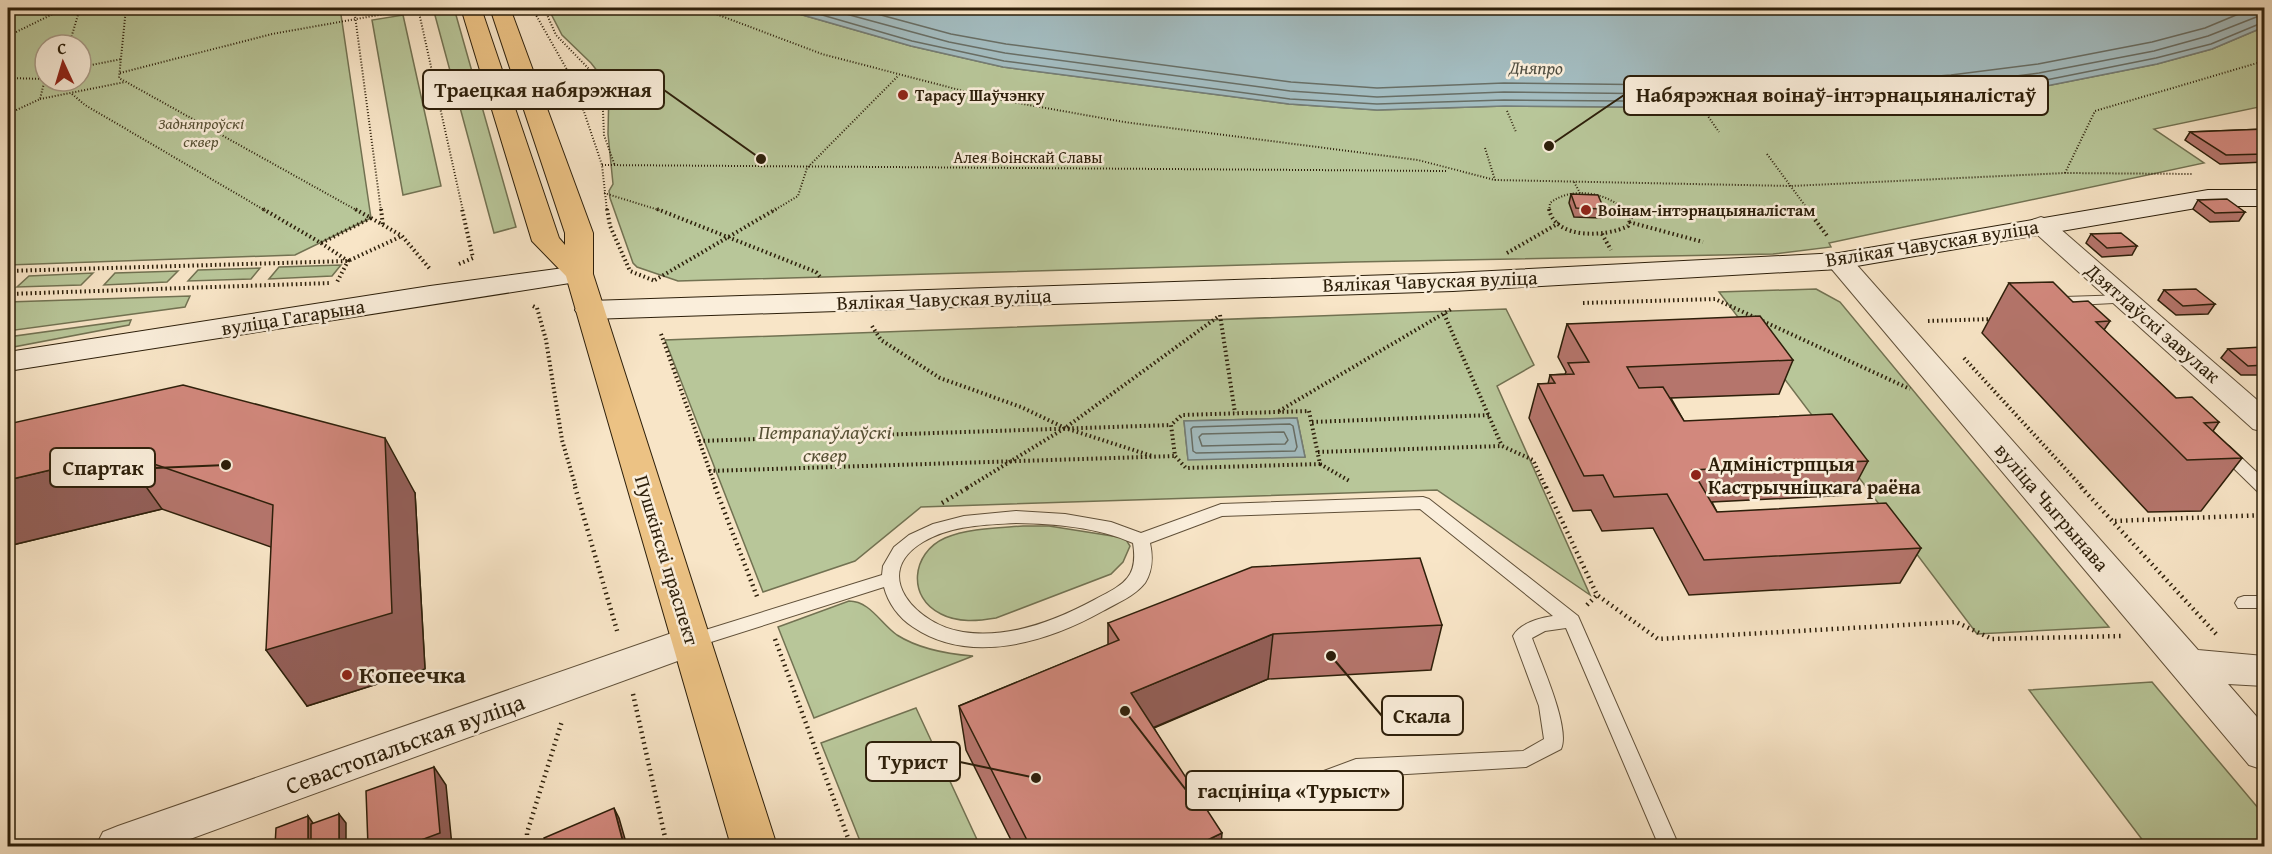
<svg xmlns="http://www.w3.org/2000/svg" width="2272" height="854" viewBox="0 0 2272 854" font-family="'Gentium Book Plus',serif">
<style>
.green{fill:#b8c699;stroke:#727252;stroke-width:1.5;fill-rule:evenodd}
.water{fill:#a3bcc0;stroke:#747d77;stroke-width:1.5}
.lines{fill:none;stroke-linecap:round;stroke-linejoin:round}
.shore{stroke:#686e65;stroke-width:1.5}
.service-casing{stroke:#605039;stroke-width:2}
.minor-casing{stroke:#605039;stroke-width:2}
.secondary-casing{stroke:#2d1f0a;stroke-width:2}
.primary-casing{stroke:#2d1f0a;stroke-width:2}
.path-far2{stroke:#2d1f0a;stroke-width:2;stroke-dasharray:1 2;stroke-linecap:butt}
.path-far1{stroke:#2d1f0a;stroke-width:4;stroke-dasharray:1.5 3;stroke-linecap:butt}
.path{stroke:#2d1f0a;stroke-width:4.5;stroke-dasharray:1.5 4;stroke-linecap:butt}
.service{fill:#faeedb;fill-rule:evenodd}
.minor{fill:#faeedb;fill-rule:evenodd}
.secondary{fill:#faeedb;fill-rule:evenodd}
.primary{fill:#ecc284;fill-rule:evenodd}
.wall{fill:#b5756c;stroke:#2d1f0a;stroke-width:1.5}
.shaded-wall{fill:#935f58;stroke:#2d1f0a;stroke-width:1.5}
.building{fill:#d2887d;stroke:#2d1f0a;stroke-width:1.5}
.poi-dot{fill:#8f2418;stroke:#faeedb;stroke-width:2}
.labels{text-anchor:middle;stroke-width:5;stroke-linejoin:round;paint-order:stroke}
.far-poi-label{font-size:16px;font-weight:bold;fill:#2d1f0a;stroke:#faeedb;text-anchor:start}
.far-park-label{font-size:16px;font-style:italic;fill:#575135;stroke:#faeedb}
.far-street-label{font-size:16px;fill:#2d1f0a;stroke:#faeedb}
.far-water-label{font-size:18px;font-style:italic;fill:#504e41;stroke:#faeedb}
.street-label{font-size:20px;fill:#2d1f0a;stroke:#faeedb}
.park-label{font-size:20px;font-style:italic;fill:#575135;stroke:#faeedb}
.poi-label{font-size:20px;font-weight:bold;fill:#2d1f0a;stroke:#faeedb;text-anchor:start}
.near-poi-label{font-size:24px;font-weight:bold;fill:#2d1f0a;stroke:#faeedb;text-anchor:start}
.near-street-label{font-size:24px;fill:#2d1f0a;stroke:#faeedb}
.leader{fill:none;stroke:#2d1f0a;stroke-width:2}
.callout-dot{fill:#2d1f0a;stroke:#faeedb;stroke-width:2}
.callout{fill:#faeedb;stroke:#2d1f0a;stroke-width:2}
.callout-label{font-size:21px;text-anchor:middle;font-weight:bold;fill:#2d1f0a}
</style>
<rect width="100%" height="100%" fill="#f8e5c7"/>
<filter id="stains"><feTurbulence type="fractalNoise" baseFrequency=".00333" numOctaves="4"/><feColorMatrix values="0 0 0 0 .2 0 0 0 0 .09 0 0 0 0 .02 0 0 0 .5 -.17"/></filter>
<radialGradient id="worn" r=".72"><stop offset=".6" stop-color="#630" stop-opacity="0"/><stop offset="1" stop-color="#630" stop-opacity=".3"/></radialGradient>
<g class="green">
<path d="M41,8H340L371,218L295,255L8,265V13ZM45,45H81V81H45Z"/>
<polygon points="433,8 454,8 516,227 494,233"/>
<polygon points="548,8 778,8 911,46 1003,67 1289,104 1377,110 1505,106 1757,108 1852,105 1953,97 2041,87 2157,64 2212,49 2264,27 2264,106 2154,129 2204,163 1829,243 1831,247 1773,254 1353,262 678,281 637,267 633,263 610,198 609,191 613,184 608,134 609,86 591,63 562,35"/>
<polygon points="403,15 441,186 403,195 372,20"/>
<polygon points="341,265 332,276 269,279 279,267"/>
<polygon points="260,268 251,279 188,281 198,270"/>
<polygon points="178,271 167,282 104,285 115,273"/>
<polygon points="93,273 81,285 17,287 29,276"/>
<polygon points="1816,289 1840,302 2109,627 1977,634 1719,292"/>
<polygon points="190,296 185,307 8,331 8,302"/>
<path d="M1506,309L1534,365L1497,386L1590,595L1437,490L921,507L855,561L763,592L665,340ZM1297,418L1305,457L1188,459L1184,421Z"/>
<polygon points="131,320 129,325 8,348 8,337"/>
<path d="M1023,526H1049L1125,538L1130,546L1123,562L1111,574L996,618C978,621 958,623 941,614C907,598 911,553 945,538C968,528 998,528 1023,526Z"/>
<path d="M849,601C870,601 881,624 897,635C919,649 947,654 973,656L814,718L778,627Z"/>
<polygon points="2152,682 2264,815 2264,846 2147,846 2029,690"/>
<polygon points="916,708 980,846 862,846 821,743"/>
</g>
<g class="water">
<polygon points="778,8 2264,8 2264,27 2212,49 2157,64 2041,87 1953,97 1852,105 1757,108 1505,106 1377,110 1289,104 1003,67 911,46"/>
<polygon points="1297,418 1305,457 1188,460 1184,421"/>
</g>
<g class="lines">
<g class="shore">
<polyline points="798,8 912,41 1004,61 1290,99 1377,104 1504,100 1757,102 1851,99 1953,91 2041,81 2156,58 2211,44 2264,22"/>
<polyline points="824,8 949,42 1005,53 1290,91 1377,97 1504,92 1757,95 1851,92 1952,84 2039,73 2154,51 2208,36 2264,14"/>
<polyline points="855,8 951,34 1006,44 1291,82 1377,88 1504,83 1757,86 1850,83 1951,75 2038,64 2152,42 2205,28 2253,8"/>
<polygon points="1290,424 1293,426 1297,447 1295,451 1196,453 1193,451 1191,429 1193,427"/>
<polygon points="1284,432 1288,440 1285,444 1202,446 1199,437 1202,434"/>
</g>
<g class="service-casing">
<g id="service">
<polygon points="2127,295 2132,296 2134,299 2132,302 2076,305 2080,309 2073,313 2068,312 2057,301 2064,297"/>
<polygon points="2224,445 2229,446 2264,479 2264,493 2258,492 2219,454 2216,450"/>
<path d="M1423,497L1429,499L1578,616L1679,846H1659L1566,628L1545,631L1532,638C1540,661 1571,728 1561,749L1526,767L1356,777L1301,797L1294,794L1291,788L1294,782L1356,759L1523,751L1544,739L1539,706L1513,636C1520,623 1540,618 1553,616L1420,509L1222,516L1150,543C1153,557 1153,570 1145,583C1135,596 1117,603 1103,611C1048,642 970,666 913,627C899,618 888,603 884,587L692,648L686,646L683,641L686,636L882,575L883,566L894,547L909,535L933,524L964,516L1016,511L1065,514L1111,522L1141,533L1221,504ZM1016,523C1057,524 1096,527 1133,543C1139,579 1122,585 1094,600C1055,621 1009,639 963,632C919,626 868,575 923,542C951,525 985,525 1016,523Z"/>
<polygon points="2244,596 2264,596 2264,608 2238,608 2235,603 2238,598"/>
</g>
</g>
<g class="minor-casing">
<g id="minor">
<polygon points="2041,217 2050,220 2264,406 2264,432 2253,429 2032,230 2028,225 2032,220"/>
<polygon points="1839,253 1848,255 2198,650 2264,656 2264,686 2228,684 2264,725 2264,770 2249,765 1830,267 1826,261 1830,255"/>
<polygon points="692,626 705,631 711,641 705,651 171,846 96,846 103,832 118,826"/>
</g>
</g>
<g class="secondary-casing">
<g id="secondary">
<polygon points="2208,190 2264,190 2264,206 2208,206 1839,269 1453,291 590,319 580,316 575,310 580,304 590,301 1453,273 1839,253"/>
<polygon points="579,266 589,268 593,274 589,280 8,371 8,352 430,286"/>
</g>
</g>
<g class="primary-casing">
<polygon id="primary" points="461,8 481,8 559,238 565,245 565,233 490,8 510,8 593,233 593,274 777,846 731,846 566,276 532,241"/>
</g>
<g class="path-far2">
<polyline points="126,8 119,78 358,211"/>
<polyline points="354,8 381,211"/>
<polyline points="418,8 463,211"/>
<polyline points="532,8 574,82 602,165 607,211"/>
<polyline points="544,8 556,35 589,69 602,87 604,135 615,166"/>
<polyline points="700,8 822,54 990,98 1124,122 1418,160 1495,180 1791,186 2065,173 2192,174"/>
<polyline points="8,11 29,8"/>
<polyline points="8,36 65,8"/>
<polyline points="69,45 80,8"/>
<polyline points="81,67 122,59"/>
<polyline points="120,73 272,34 418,8"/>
<polyline points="8,78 44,79"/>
<polyline points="72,94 85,105 266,211"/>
<polyline points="40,99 125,82"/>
<polyline points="1507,111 1516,132"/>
<polyline points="1705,112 1719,132"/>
<polyline points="8,114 40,99 45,79"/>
<polyline points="1485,148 1495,180"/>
<polyline points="1767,154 1809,211"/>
<polyline points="602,165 1447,171"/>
<polyline points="2065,173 2095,111 2264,61"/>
<polyline points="1574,182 1580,193"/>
<polyline points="604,193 662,211"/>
<polyline points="773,211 798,196 807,168 898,76"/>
<path d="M1549,211L1550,203C1572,186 1606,192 1626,211"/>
</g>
<g class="path-far1">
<polyline points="263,209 321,243 371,218 355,209"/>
<polyline points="381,209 383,226"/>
<polyline points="607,209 610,226 630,271 655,281"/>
<polyline points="657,209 816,272 821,278"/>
<path d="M1549,209C1555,240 1607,237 1628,226L1631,218L1624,209"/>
<polyline points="1807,209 1828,237"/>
<polyline points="371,218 402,236 430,269"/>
<polyline points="1629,222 1703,242"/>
<polyline points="1602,234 1611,250"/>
<polyline points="321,243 348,261 337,282"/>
<polyline points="1507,253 1559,223"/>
<polyline points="459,264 473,258 462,209"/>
<polyline points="8,271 348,261 402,236"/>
<polyline points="655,280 776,209"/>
<polyline points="8,294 331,283"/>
<polyline points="1583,303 1715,299 1910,389"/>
<polyline points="533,306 537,308 546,340 562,440 576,488"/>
<polyline points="1444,314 1502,446"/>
<polyline points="1220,315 1235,413"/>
<polyline points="1928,321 1993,319"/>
<polyline points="872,326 881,340 940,378 1021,407 1065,428 1152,456"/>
<polyline points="661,334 716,488"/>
<polyline points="1964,358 2083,488"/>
<polyline points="1279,411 1453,308"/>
<polygon points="1309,411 1320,464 1186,468 1175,456 1171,425 1182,415"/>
<polyline points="1312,422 1491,415"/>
<polyline points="699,441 1171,425"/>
<polyline points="1318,452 1502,446 1533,460 1546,488"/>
<polyline points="1320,464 1351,482"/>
<polyline points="709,471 1175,456"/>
<polyline points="967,488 1065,428 1219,316"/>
</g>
<g class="path">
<polyline points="575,487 618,634"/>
<polyline points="715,487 758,599"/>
<polyline points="1546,487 1597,595 1658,639 1956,622 1992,639 2121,636"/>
<polyline points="2081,487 2218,636"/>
<polyline points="942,503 969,487"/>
<polyline points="2115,521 2264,515"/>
<polyline points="1587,605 1597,595"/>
<polyline points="775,639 851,846"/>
<polyline points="633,694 667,846"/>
<polyline points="527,846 527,833 562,721"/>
</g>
<use href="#service" class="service"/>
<use href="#minor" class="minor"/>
<use href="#secondary" class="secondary"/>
<use href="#primary" class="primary"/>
</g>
<g class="wall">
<polygon points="2265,129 2265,162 2220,164 2185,140 2190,132"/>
<polygon points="1571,194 1604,209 1601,218 1574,217 1569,203"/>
<polygon points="2198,200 2245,212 2239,221 2210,222 2193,209"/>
<polygon points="2091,234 2137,246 2132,255 2102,257 2086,243"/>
<polygon points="2009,283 2073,302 2110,321 2104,330 2176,398 2219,422 2213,431 2242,458 2201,511 2148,512 1982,333"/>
<polygon points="2164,290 2215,304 2208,314 2176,315 2158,300"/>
<polygon points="1567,324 1793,360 1779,394 1671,398 1684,421 1868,461 1850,495 1712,502 1717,512 1921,548 1900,583 1689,595 1653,528 1602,531 1591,510 1573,511 1529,418 1538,384 1548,384 1550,375 1565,374 1566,372 1558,357"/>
<polygon points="2228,349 2265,350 2265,375 2241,375 2221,358"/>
<polygon points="8,424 415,493 425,669 307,706 271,547 162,509 8,546"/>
<polygon points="1108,623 1442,625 1431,670 1268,679 1154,728 1221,846 1014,846 966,750 959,706 1108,645"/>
</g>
<g class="shaded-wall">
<polygon points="385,438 415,493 425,669 307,706 266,650"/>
<polygon points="122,453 162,509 8,546 8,480"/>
<polygon points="1273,634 1268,679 1131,737 1131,693"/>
<polygon points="434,767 446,785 452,846 405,846"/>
<polygon points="614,808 619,818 627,846 624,846"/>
<polygon points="339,814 346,823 346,846 339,846"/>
<polygon points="308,816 315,826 316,846 308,846"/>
<polygon points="1222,833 1221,846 1195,846"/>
</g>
<g class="building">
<polygon points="2265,129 2265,154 2226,155 2190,132"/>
<polygon points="1571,194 1598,195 1604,209 1576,208"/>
<polygon points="2227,199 2245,212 2215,213 2198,200"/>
<polygon points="2121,233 2137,246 2107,248 2091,234"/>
<polygon points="2053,282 2073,302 2088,301 2110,321 2096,322 2176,398 2192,397 2219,422 2204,423 2242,458 2187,460 2009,283"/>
<polygon points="2196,289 2215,304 2183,306 2164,290"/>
<polygon points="1760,316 1793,360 1627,367 1639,388 1663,387 1684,421 1832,414 1868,461 1692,470 1717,512 1886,503 1921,548 1704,560 1667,494 1614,497 1603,475 1584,476 1538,384 1555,383 1550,375 1574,374 1568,363 1589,362 1567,324"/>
<polygon points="2262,347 2265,350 2265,365 2248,366 2228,349"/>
<polygon points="183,385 385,438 392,613 266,650 273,505 122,453 8,480 8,424"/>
<polygon points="1420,558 1442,625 1273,634 1131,693 1222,833 1195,846 1030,846 959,706 1119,640 1108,623 1252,567"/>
<polygon points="434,767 440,833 405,846 368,846 366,791"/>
<polygon points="614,808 624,846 546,846 544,838"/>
<polygon points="339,814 339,846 311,846 311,824"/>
<polygon points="308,816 308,846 275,846 276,828"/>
</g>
<g class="poi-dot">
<circle cx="903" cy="95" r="6"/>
<circle cx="1586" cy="210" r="6"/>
<circle cx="1696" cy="475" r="6"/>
<circle cx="347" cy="675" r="6"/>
</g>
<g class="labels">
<g class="far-poi-label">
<text x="915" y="101">Тарасу Шаўчэнку</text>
<text x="1598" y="216">Воінам-інтэрнацыяналістам</text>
</g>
<g class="far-park-label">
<text x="201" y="129">Задняпроўскі<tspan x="201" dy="18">сквер</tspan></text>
</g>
<g class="far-street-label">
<text x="1028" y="163">Алея Воінскай Славы</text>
</g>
<g class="far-water-label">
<text transform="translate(1536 68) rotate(1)" y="6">Дняпро</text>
</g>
<g class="street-label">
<text transform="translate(1932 243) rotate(-9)" y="7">Вялікая Чавуская вуліца</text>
<text transform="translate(1430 281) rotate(-2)" y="7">Вялікая Чавуская вуліца</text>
<text transform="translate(944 299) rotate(-2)" y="7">Вялікая Чавуская вуліца</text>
<text transform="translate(293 317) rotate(-9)" y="7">вуліца Гагарына</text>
<text transform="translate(2153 323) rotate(41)" y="7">Дзятлаўскі завулак</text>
<text transform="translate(2052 507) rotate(49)" y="7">вуліца Чыгрынава</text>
<text transform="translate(667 560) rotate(73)" y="7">Пушкінскі праспект</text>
</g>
<g class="park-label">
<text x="825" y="439">Петрапаўлаўскі<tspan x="825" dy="23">сквер</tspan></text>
</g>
<g class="poi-label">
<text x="1708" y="471">Адміністрпцыя<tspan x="1708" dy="23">Кастрычніцкага раёна</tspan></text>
</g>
<g class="near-poi-label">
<text x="359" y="683">Копеечка</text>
</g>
<g class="near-street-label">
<text transform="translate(405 744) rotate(-20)" y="8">Севастопальская вуліца</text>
</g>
</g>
<path class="leader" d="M761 159L664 90M1549 146L1624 95M226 465L155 468M1331 656L1382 716M1036 778L960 762M1125 711L1186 790"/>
<g class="callout-dot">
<circle cx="761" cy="159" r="6"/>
<circle cx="1549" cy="146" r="6"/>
<circle cx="226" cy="465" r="6"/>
<circle cx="1331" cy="656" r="6"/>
<circle cx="1036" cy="778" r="6"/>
<circle cx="1125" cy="711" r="6"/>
</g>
<g class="callout">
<rect x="423" y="70" width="241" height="39" rx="6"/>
<rect x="1624" y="76" width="424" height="39" rx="6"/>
<rect x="50" y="448" width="105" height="39" rx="6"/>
<rect x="1382" y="696" width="81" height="39" rx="6"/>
<rect x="866" y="742" width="94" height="39" rx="6"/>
<rect x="1186" y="771" width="217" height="39" rx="6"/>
</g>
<g class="callout-label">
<text x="543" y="97">Траецкая набярэжная</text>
<text x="1836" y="102">Набярэжная воінаў-інтэрнацыяналістаў</text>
<text x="103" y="475">Спартак</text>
<text x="1422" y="723">Скала</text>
<text x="913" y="769">Турист</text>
<text x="1294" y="798">гасцініца «Турыст»</text>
</g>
<rect width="2272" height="854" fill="none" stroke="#f8e5c7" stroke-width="30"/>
<rect x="9" y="9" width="2254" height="836" fill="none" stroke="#2d1f0a" stroke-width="3"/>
<rect x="15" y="15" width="2242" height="824" fill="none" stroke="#2d1f0a" stroke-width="1.5"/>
<g transform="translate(63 63) rotate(356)"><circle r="28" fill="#faeedb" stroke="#a89b87" stroke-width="1.5"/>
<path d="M0-4.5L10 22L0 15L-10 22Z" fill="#8f2418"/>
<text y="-9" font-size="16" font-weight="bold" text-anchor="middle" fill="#2d1f0a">С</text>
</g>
<rect width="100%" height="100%" filter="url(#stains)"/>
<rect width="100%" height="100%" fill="url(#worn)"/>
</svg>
